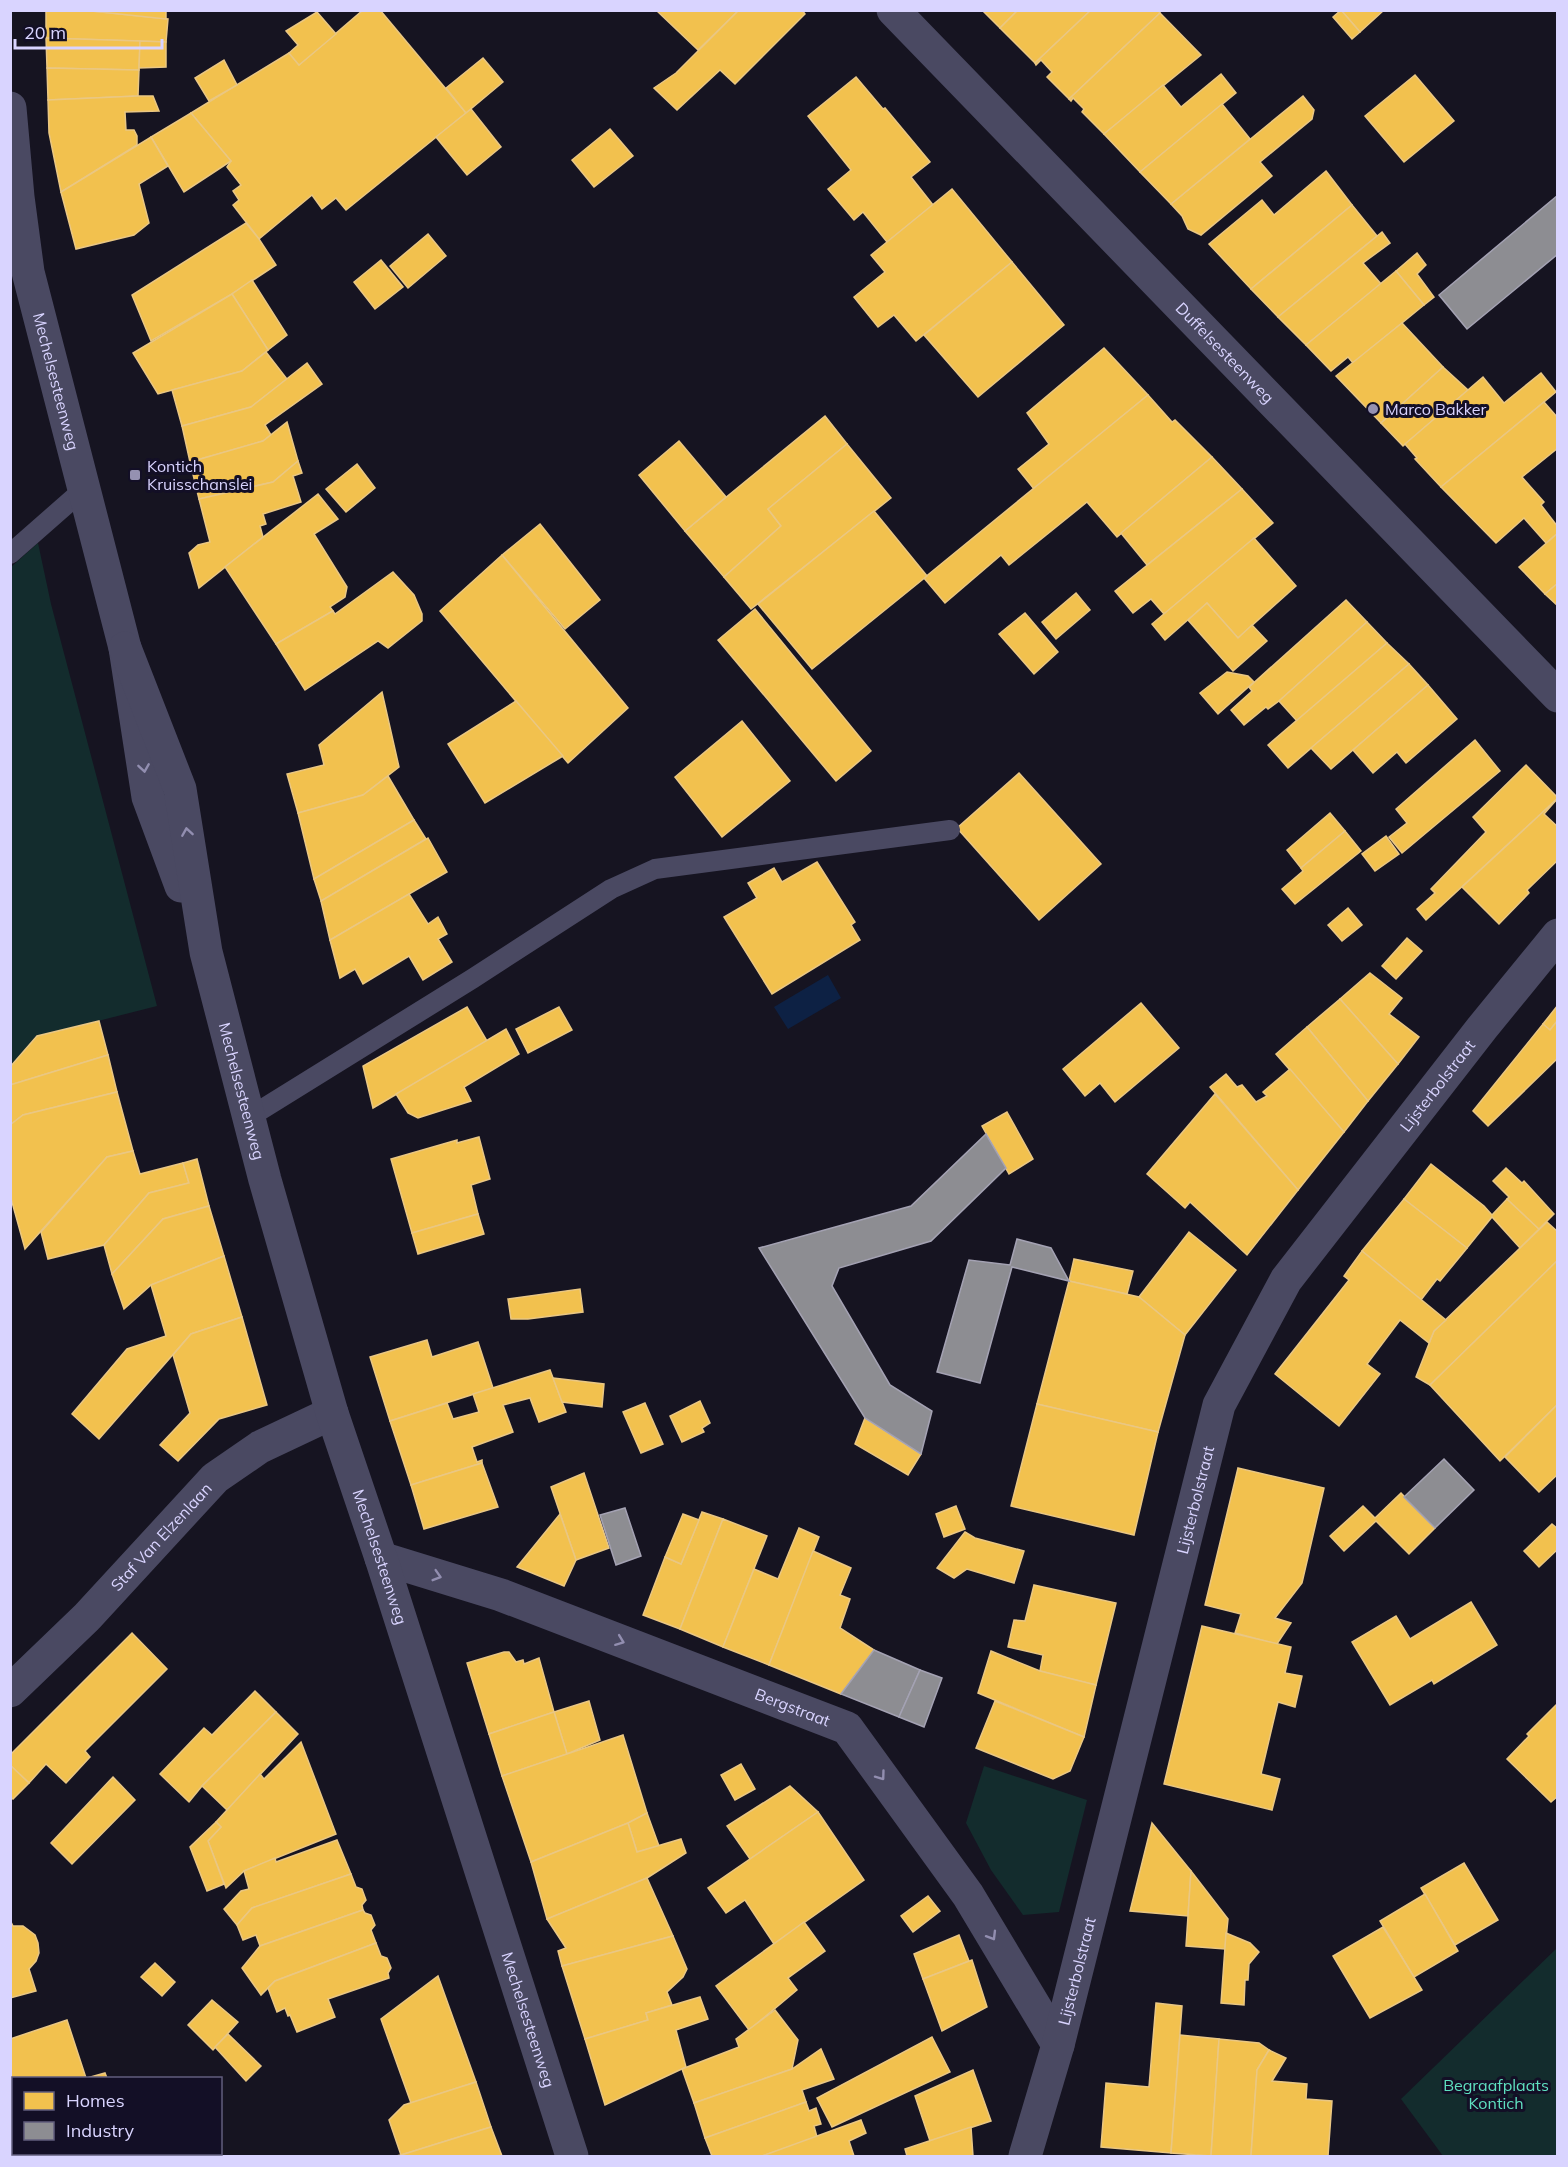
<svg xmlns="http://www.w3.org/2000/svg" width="1568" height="2167" viewBox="0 0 1568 2167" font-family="Mulish,sans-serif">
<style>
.green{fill:#132c2d}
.water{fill:#0d2144}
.homes{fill:#f2c14e;stroke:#eac783;stroke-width:1.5}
.industry{fill:#8d8d92;stroke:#a4a2b3;stroke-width:1.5}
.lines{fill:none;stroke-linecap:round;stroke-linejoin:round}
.service{stroke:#4a4962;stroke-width:20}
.minor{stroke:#4a4962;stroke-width:33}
.tertiary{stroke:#4a4962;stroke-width:33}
.oneway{stroke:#928eb0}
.poi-dot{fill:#9591b1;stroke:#130f26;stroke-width:2}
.labels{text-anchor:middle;stroke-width:6;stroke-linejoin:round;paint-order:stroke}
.street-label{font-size:16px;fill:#d9d4ff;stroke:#130f26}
.poi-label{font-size:16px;fill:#d9d4ff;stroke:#130f26;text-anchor:start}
.park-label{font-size:16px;fill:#5fe0c0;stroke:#130f26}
</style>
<rect width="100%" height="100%" fill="#161421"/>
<g class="green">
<polygon points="38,543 51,604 157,1006 35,1037 11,1066 10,568"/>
<polygon points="984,1766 1087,1800 1059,1912 1023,1915 991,1870 966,1823"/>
<polygon points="1557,1948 1557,2156 1443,2156 1401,2099"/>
</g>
<polygon class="water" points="828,975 841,998 788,1029 774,1007"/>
<g class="homes">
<polygon points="46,10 82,10 168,19 166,42 46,38"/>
<polygon points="82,10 166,10 166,19"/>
<polygon points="363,10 380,10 466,113 346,210 336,198 322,209 312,195 259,239 233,205 239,200 233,191 241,185 227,167 231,161 191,113 289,53 299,65"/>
<polygon points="656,10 739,10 698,50"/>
<polygon points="739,10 802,10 805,14 735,84 720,70 677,110 654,88 676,73"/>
<polygon points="982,10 1018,10 1000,28"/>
<polygon points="1018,10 1091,10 1035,63 1000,28"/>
<polygon points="1091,10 1158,10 1160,13 1069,99 1047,77 1052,72 1041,60 1036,65 1035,63"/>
<polygon points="1341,10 1383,10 1383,11 1360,32"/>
<polygon points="1341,10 1360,32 1352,39 1333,17"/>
<polygon points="317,12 336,34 299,65 289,53 298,45 286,31"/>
<polygon points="1160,13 1201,55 1104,134 1082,112 1084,109 1073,98 1071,101 1069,99"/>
<polygon points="46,38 140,41 139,70 47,68"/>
<polygon points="140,41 166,42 166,67 139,68"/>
<polygon points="483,58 503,82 466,113 446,88"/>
<polygon points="224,60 237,85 209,101 195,78"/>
<polygon points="47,68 139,70 138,96 48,100"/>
<polygon points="1221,74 1236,93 1140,172 1104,134 1163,85 1181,107"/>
<polygon points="1415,75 1454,121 1404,162 1365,116"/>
<polygon points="856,77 883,109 885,108 930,162 911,177 933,205 887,242 863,212 854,220 828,189 851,170 808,116"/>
<polygon points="138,96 153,96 159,111 125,112 126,130 134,130 137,136 137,145 61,192 49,133 48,100"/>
<polygon points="1303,96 1314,110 1312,119 1260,162 1272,176 1201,235 1188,229 1182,216 1171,204"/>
<polygon points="1222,104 1250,139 1171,204 1140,172"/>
<polygon points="471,109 501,147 467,175 436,137"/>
<polygon points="191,113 231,161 184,192 151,137"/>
<polygon points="610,129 633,156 594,187 572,160"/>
<polygon points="151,137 168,166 139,184 149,223 134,235 76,249 61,192"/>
<polygon points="1326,171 1352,205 1251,289 1209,244 1262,200 1274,215"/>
<polygon points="952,189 1012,262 916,341 894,315 878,327 854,297 885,272 871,255"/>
<polygon points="1352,205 1377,236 1278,317 1251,289"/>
<polygon points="246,223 259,239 276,265 232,294 151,341 132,295"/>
<polygon points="1382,232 1390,243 1363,263 1381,284 1306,345 1278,317"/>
<polygon points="428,234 446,256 408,288 390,266"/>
<polygon points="1417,253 1426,265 1417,274 1434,297 1424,305 1396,271"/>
<polygon points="381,260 403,287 375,309 354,282"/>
<polygon points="1012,262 1064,325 978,397 924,335"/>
<polygon points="1396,271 1424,305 1353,363 1348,357 1331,371 1306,345"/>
<polygon points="252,280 287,335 268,350 232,294"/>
<polygon points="232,294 268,350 242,371 158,394 133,353"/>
<polygon points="1402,323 1443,367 1381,423 1336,376"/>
<polygon points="1104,348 1148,395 1034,489 1018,469 1049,444 1027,413"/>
<polygon points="266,352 287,379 251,407 182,426 172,390 242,371"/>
<polygon points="307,363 322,384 265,425 271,435 263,441 190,462 182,426 251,407"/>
<polygon points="1443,367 1468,390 1403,446 1381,423"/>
<polygon points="1541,373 1556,392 1441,487 1415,459 1417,458 1405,444 1483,377 1504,403"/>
<polygon points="1148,395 1172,422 1175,420 1212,457 1117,537 1087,502 1009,565 1001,555 945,603 924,578"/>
<polygon points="1544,402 1558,418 1558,448 1522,477 1544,502 1541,505 1558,527 1558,533 1546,543 1524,518 1496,543 1441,487"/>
<polygon points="825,416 847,444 768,509 781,526 724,577 685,531"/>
<polygon points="287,422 298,461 273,482 199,499 190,462 263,441"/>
<polygon points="679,441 726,497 685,531 639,475"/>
<polygon points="847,444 891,498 751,609 724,577 781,526 768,509"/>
<polygon points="1212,457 1242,489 1147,565 1121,533"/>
<polygon points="298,461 302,473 293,476 301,502 263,514 266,524 260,526 263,537 199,588 189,553 198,545 210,542 199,499 273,482"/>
<polygon points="357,464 375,488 346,512 326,489"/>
<polygon points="1242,489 1273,523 1164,614 1151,599 1133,613 1115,591"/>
<polygon points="318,494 338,519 314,534 347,587 345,597 330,607 333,611 276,644 225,567"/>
<polygon points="874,511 927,576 812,669 758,604"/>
<polygon points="540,524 600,600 565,629 502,555"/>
<polygon points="1558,533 1558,583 1545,594 1519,567"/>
<polygon points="1254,538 1296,586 1238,638 1207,603 1165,640 1152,624"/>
<polygon points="502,555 628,708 568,763 440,611"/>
<polygon points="393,572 414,595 422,614 422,621 388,648 378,641 305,690 276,644 331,612 333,611 335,614"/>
<polygon points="1558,583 1558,606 1545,594"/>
<polygon points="1076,593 1090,610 1056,639 1042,622"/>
<polygon points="1346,600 1367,622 1279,701 1268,709 1266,707 1244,725 1231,710 1252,691 1249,687"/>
<polygon points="1207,603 1238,638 1252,625 1267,641 1233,671 1188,620"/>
<polygon points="755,609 871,751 836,781 718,640"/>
<polygon points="1025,613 1058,652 1034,674 999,634"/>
<polygon points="1367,622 1387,643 1297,721 1279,701"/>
<polygon points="1387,643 1409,664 1288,768 1268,745"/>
<polygon points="1409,664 1428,685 1331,769 1311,748"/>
<polygon points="1227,672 1248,676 1254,682 1218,714 1200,693"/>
<polygon points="1428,685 1457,719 1406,763 1397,752 1373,773 1353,750"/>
<polygon points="382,692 399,767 363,795 298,813 287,774 324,765 319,745"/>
<polygon points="516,701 563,756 485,803 448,744"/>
<polygon points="742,721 790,781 722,837 675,777"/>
<polygon points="1475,740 1500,771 1402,853 1389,837 1407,823 1396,809"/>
<polygon points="1526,765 1558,798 1426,920 1417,909 1435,893 1431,889 1486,832 1473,817"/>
<polygon points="1019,773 1101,864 1039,920 957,828"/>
<polygon points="388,776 414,820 314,879 298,813 363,795"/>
<polygon points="1558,798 1544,814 1558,827 1558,860 1527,890 1529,893 1499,924 1462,887"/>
<polygon points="1330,813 1345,831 1301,868 1287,850"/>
<polygon points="414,820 426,839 321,901 314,879"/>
<polygon points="1345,831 1361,851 1295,904 1282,889 1303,871 1301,868"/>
<polygon points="1386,836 1399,854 1375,871 1362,854"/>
<polygon points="428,838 447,872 330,940 321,901"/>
<polygon points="817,862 855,922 851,925 860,940 772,994 724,917 757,898 748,883 774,868 782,882"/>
<polygon points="409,894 428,924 438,917 447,934 438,939 452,962 423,980 409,956 363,984 355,969 340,978 330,940"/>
<polygon points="1348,908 1362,925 1342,941 1328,925"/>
<polygon points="1407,938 1422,951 1396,979 1382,966"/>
<polygon points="1370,973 1402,998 1389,1014 1419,1037 1398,1064 1340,999"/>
<polygon points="1340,999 1398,1064 1368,1101 1307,1027"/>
<polygon points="1141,1003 1179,1048 1115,1102 1100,1083 1085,1096 1063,1069"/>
<polygon points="1558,1005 1558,1020 1550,1030 1543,1024"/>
<polygon points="467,1007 487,1041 373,1108 363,1066"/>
<polygon points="559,1007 572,1030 528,1053 516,1029"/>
<polygon points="1558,1020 1558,1058 1488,1126 1473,1111 1543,1024 1550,1030"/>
<polygon points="99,1021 108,1055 10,1085 10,1067 37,1036"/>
<polygon points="1307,1027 1368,1101 1344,1132 1276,1054"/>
<polygon points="506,1029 519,1054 464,1087 471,1101 418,1118 408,1113 396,1094"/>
<polygon points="108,1055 117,1092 23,1115 10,1125 10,1085"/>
<polygon points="1290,1069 1344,1132 1298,1190 1210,1087 1226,1074 1237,1087 1242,1085 1256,1102 1267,1096 1263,1092"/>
<polygon points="117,1092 133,1151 107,1157 25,1249 10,1195 10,1125 23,1115"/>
<polygon points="1215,1094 1298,1190 1247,1255 1190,1202 1185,1208 1147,1174"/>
<polygon points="1007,1112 1033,1159 1009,1174 982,1126"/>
<polygon points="479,1137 490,1179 471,1185 478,1214 412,1233 391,1159 457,1140 457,1143"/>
<polygon points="133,1151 140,1174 183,1163 189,1183 149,1193 104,1245 48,1259 41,1232 107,1157"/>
<polygon points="197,1159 209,1206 163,1219 112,1274 104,1245 149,1193 189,1183 183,1163"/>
<polygon points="1431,1164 1484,1206 1492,1215 1507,1199 1539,1229 1520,1248 1492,1217 1467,1248 1404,1199"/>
<polygon points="1506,1168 1522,1183 1524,1181 1554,1214 1539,1229 1507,1199 1509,1197 1493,1181"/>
<polygon points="1404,1199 1467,1248 1440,1281 1437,1279 1421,1300 1362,1251"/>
<polygon points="209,1206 224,1256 151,1285 124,1309 112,1274 163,1219"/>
<polygon points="478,1214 484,1234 418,1254 412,1233"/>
<polygon points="1547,1222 1558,1232 1558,1260 1430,1385 1416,1377 1434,1331"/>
<polygon points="1189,1232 1236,1270 1185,1335 1139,1297"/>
<polygon points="1362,1251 1446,1320 1434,1331 1429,1343 1400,1320 1367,1364 1380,1374 1339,1426 1275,1374 1349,1280 1344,1276"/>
<polygon points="224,1256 242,1317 191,1334 99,1439 72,1414 127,1349 166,1336 151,1285"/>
<polygon points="1074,1259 1133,1271 1127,1294 1069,1281"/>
<polygon points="1558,1260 1558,1404 1500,1461 1430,1385"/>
<polygon points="1069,1281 1139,1297 1185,1335 1158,1432 1037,1404"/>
<polygon points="580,1289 583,1312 528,1319 511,1319 508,1299"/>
<polygon points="242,1317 267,1405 219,1419 178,1461 160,1445 190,1413 173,1355 191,1334"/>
<polygon points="427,1340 432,1357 478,1342 493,1388 390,1421 370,1357"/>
<polygon points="550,1370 566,1412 539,1422 530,1398 503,1405 513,1432 472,1447 477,1462 482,1460 482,1463 411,1485 390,1421 447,1403 453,1419 479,1412 473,1394"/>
<polygon points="553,1378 604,1384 602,1407 562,1402"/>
<polygon points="700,1401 710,1423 702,1428 704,1432 682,1442 670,1416"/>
<polygon points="645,1403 663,1444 641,1453 623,1412"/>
<polygon points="1037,1404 1158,1432 1134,1535 1011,1506"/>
<polygon points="1558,1404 1558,1474 1539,1492 1505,1457"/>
<polygon points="865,1418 921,1454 908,1475 855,1444"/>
<polygon points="482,1463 498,1507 424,1529 411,1485"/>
<polygon points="1238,1468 1324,1488 1302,1583 1275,1618 1291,1623 1277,1644 1235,1633 1241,1614 1205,1605"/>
<polygon points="584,1473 609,1548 576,1560 551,1487"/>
<polygon points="1401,1493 1435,1528 1409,1554 1376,1521 1344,1551 1330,1536 1363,1506 1375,1518"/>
<polygon points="956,1506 965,1529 944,1537 936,1514"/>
<polygon points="702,1512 723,1519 680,1629 643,1615 665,1557 681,1564"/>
<polygon points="560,1514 576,1560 564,1586 517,1567"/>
<polygon points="683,1514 699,1520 681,1564 665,1557"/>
<polygon points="723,1519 767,1536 723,1647 680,1629"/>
<polygon points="1552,1524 1558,1529 1558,1549 1539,1567 1524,1551"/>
<polygon points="799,1528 819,1537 769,1665 723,1647 754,1569 778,1579"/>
<polygon points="965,1532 975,1538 1024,1551 1014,1583 967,1569 954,1578 937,1568"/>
<polygon points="813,1551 851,1568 840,1595 850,1599 840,1628 874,1650 841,1694 769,1665"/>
<polygon points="1034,1585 1116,1603 1096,1685 1040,1671 1043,1655 1008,1647 1014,1620 1025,1621"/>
<polygon points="1471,1602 1497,1645 1434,1684 1432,1680 1390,1705 1352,1642 1396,1616 1410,1639"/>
<polygon points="1202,1626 1291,1647 1285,1673 1302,1676 1295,1707 1278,1702 1261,1774 1280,1779 1272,1810 1164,1784"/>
<polygon points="132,1633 167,1669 85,1751 90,1757 66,1783 46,1764 29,1783 10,1765 10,1755"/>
<polygon points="991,1651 1040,1671 1096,1685 1084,1737 978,1693"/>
<polygon points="504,1652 509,1652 516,1662 523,1660 524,1664 539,1658 554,1712 489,1734 467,1663"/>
<polygon points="255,1691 276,1712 202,1786 189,1802 160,1774 204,1728 212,1735"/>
<polygon points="589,1701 600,1740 567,1754 554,1712"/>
<polygon points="995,1701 1084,1737 1070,1771 1053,1779 976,1748"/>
<polygon points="1558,1703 1558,1796 1551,1802 1507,1759 1529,1736 1527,1734"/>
<polygon points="276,1712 298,1734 227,1810 202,1786"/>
<polygon points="554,1712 567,1754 502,1776 489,1734"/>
<polygon points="623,1735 647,1813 628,1823 531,1862 502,1776"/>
<polygon points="301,1742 336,1834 244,1871 226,1888 208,1841 221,1827 216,1822 260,1774 264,1779"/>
<polygon points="741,1764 755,1789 735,1800 721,1775"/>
<polygon points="10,1765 29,1783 13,1799 10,1797"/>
<polygon points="113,1777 135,1800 72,1864 51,1843"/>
<polygon points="790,1786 818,1812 750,1859 727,1826"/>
<polygon points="818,1812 864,1880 774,1944 745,1900 726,1913 708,1888"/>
<polygon points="647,1813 659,1846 637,1852 628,1823"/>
<polygon points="216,1822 221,1827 208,1841 224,1884 207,1891 190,1847"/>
<polygon points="628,1823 637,1852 681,1839 686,1853 647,1878 547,1919 531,1862"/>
<polygon points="1152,1823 1191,1871 1188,1916 1130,1911"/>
<polygon points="337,1840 351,1874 252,1908 237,1925 224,1909 241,1891 249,1889 244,1871 275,1858 276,1862"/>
<polygon points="1464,1863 1498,1920 1455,1945 1421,1888"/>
<polygon points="1191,1871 1228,1919 1225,1949 1186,1946"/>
<polygon points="351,1874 356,1887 362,1889 366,1900 362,1905 363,1910 260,1946 256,1935 243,1940 237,1925 252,1908"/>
<polygon points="647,1878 673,1936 562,1966 558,1951 566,1948 547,1919"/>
<polygon points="1425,1894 1458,1951 1414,1977 1380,1921"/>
<polygon points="928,1896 940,1911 913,1932 901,1916"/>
<polygon points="363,1910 365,1913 371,1915 375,1925 371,1930 376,1943 275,1981 261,1995 242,1968 260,1946"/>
<polygon points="10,1920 13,1926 23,1926 35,1935 38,1943 39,1953 36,1961 29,1969 36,1991 10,1998"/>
<polygon points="804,1922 825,1951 788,1978 797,1990 749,2030 716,1986"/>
<polygon points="1383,1927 1422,1990 1370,2018 1333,1956"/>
<polygon points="1226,1933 1250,1943 1259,1952 1249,1964 1248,1980 1245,1980 1244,2005 1221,2003"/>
<polygon points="959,1935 969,1961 923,1979 914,1954"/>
<polygon points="673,1936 687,1969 683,1977 667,1992 672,2005 646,2013 648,2020 585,2039 562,1966"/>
<polygon points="376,1943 381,1956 387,1958 391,1968 388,1973 389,1978 328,1999 335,2017 297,2032 290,2015 288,2016 285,2008 277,2012 268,1988 275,1981"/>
<polygon points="972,1960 987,2007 942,2031 923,1979"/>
<polygon points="155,1963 175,1982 162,1996 141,1977"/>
<polygon points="438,1976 476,2082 411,2103 381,2019"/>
<polygon points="700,1997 708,2019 676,2030 686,2067 605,2105 585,2039 648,2020 646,2013"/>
<polygon points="212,2000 238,2022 213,2050 188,2025"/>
<polygon points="1156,2003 1182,2006 1171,2153 1101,2147 1106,2083 1149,2087"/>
<polygon points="775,2010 798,2040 792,2069 694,2103 682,2069 739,2047 736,2039"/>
<polygon points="67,2020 86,2078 14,2078 14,2083 10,2084 10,2039"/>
<polygon points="228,2034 261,2066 246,2081 215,2047"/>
<polygon points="1180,2035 1219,2039 1211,2156 1171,2153"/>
<polygon points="932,2037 950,2072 832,2127 817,2098"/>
<polygon points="1219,2039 1259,2043 1269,2050 1257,2070 1251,2156 1211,2156"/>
<polygon points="821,2049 834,2079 802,2090 806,2102 705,2138 694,2103 792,2069"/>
<polygon points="1269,2050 1286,2058 1272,2081 1307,2084 1306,2099 1332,2101 1328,2156 1251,2156 1257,2070"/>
<polygon points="973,2070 991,2121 930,2141 915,2096"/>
<polygon points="105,2073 107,2078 87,2078"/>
<polygon points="476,2082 491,2127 401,2155 389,2120 404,2105"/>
<polygon points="806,2102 809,2111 816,2108 821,2124 814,2126 817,2137 762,2156 712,2156 705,2138"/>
<polygon points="861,2120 866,2133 849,2141 854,2156 762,2156"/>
<polygon points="491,2127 502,2156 396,2156 401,2155"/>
<polygon points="971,2127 973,2156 907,2156 905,2149"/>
<polygon points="135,2154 151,2154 152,2156 126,2156"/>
</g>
<g class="industry">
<polygon points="1558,195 1558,254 1467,329 1439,295"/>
<polygon points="986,1134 1006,1168 931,1241 839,1268 832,1286 890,1385 932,1411 921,1454 865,1418 759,1248 911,1206"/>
<polygon points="1017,1239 1051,1248 1069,1281 1012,1267 980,1383 937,1372 969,1260 1010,1265"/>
<polygon points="1444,1459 1474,1490 1435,1528 1404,1497"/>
<polygon points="625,1508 641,1556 616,1565 600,1515"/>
<polygon points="874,1650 920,1670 899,1717 841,1694"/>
<polygon points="920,1670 942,1678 924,1727 899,1717"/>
</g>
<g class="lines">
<g class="service">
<polyline points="10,554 84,489"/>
<polyline points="248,1118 472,979 611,889 655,869 950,830"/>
</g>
<g class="minor">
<path id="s1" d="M381,1558L501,1595L847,1728L968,1895L1058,2045"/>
<path id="s2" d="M10,1691L87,1617L215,1478L260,1447L332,1413"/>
<path id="s3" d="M1025,2156L1058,2045L1219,1405L1286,1280L1482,1028L1558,935"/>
</g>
<g class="tertiary">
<path id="s4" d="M893,10L1558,696"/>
<path id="s5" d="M10,108L18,197L28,272L125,648L148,797L181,886"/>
<path id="s6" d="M125,648L180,789L206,952L265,1180L332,1413L381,1558L572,2156"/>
</g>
</g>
<defs><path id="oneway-chevron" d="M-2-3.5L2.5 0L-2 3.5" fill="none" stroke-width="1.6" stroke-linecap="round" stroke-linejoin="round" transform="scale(1.5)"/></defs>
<g class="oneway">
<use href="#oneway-chevron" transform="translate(144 768) rotate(81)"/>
<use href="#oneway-chevron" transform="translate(187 832) rotate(-99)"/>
<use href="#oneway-chevron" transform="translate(437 1576) rotate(17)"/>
<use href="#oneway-chevron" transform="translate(620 1641) rotate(21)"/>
<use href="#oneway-chevron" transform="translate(881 1776) rotate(54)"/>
<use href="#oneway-chevron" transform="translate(992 1936) rotate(59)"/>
</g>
<g class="poi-dot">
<circle cx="1373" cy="409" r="6"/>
<rect x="129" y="469" width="12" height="12" rx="3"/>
</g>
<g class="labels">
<g class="street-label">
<text dy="6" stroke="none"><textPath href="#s4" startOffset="477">Duffelsesteenweg</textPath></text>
<text dy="6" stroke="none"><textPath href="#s5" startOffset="278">Mechelsesteenweg</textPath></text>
<text dy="6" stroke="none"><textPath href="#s3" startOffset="1164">Lijsterbolstraat</textPath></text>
<text dy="6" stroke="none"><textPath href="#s6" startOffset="460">Mechelsesteenweg</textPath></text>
<text dy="6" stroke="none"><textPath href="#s3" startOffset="678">Lijsterbolstraat</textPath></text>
<text dy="6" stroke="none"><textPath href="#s2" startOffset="216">Staf Van Elzenlaan</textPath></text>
<text dy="6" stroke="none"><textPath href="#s6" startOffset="946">Mechelsesteenweg</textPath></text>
<text dy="6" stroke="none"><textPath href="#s1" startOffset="438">Bergstraat</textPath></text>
<text dy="6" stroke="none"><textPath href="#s3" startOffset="192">Lijsterbolstraat</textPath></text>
<text dy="6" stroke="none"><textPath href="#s6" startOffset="1432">Mechelsesteenweg</textPath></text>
</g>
<g class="poi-label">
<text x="1385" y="415">Marco Bakker</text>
<text x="147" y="472">Kontich<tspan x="147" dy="18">Kruisschanslei</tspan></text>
</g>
<g class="park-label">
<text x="1496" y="2091">Begraafplaats<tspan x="1496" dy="18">Kontich</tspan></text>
</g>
</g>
<rect width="1568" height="2167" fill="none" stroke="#d9d4ff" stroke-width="24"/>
<rect x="12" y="2077" width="210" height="78" fill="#130f26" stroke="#625e7d" stroke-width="1.5"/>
<rect x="24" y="2092" width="30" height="18" fill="#f2c14e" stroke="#625e7d" stroke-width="1.5"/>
<text x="66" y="2107" font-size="18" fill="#d9d4ff">Homes</text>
<rect x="24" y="2122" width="30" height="18" fill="#8d8d92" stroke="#625e7d" stroke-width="1.5"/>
<text x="66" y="2137" font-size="18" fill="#d9d4ff">Industry</text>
<path d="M15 39v9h147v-9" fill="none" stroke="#d9d4ff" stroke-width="3"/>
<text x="24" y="39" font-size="18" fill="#d9d4ff" stroke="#130f26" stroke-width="4.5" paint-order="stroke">20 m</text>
</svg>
